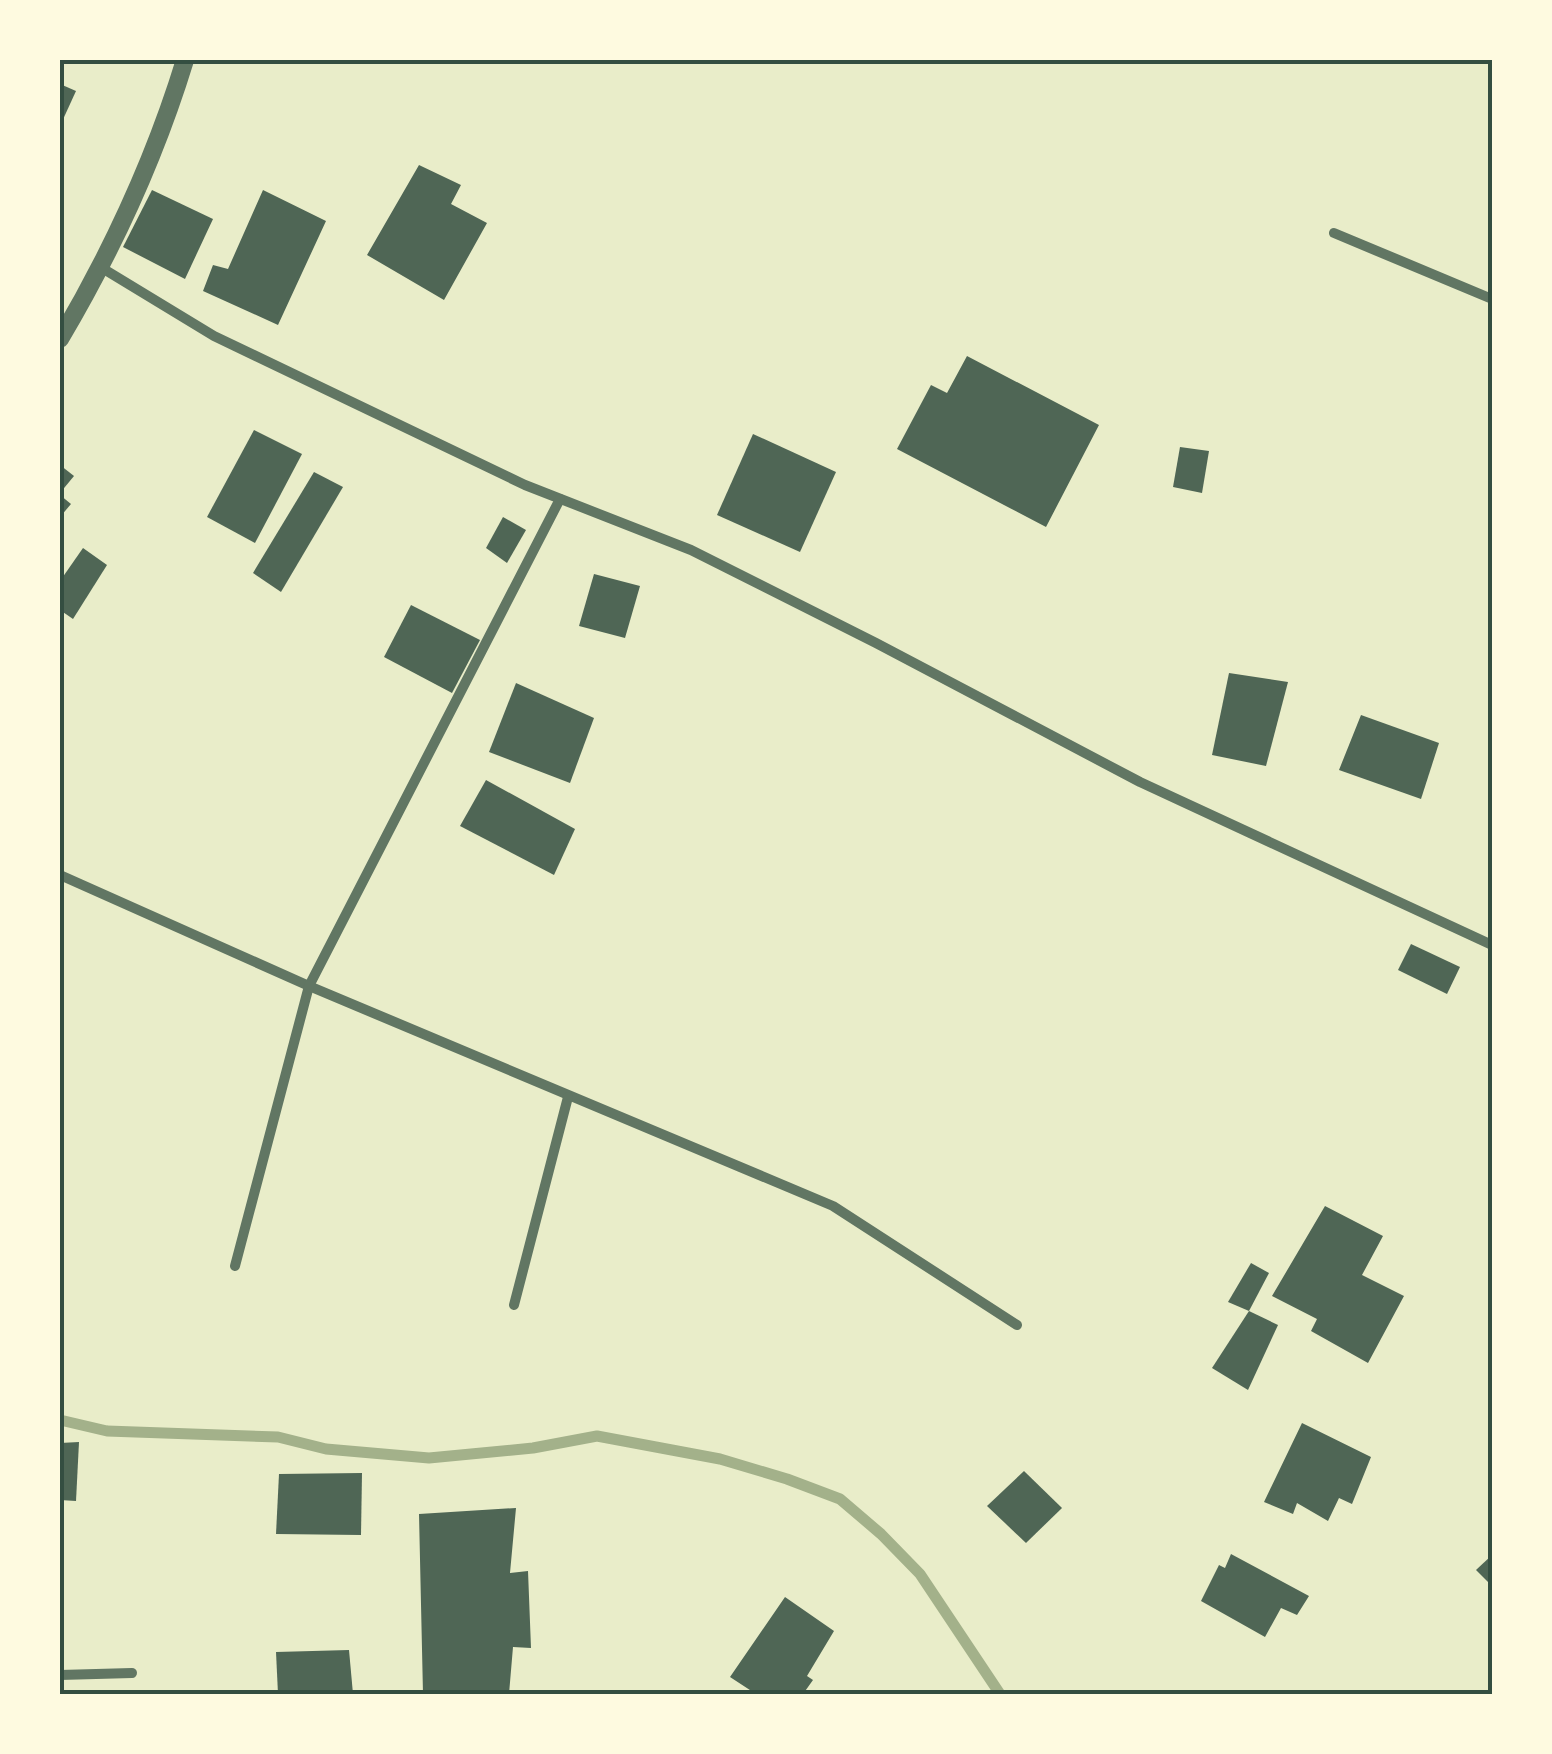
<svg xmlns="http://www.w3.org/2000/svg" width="1552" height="1754" viewBox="0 0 1552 1754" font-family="'Public Sans',sans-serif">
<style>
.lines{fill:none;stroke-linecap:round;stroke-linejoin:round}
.stream{stroke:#a3b18a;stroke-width:11}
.building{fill:#4f6655}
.minor{stroke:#617663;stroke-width:10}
.tertiary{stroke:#617663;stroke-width:18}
.neatline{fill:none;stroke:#344e41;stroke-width:4}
</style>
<rect width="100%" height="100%" fill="#e9edc9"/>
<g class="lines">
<polyline class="stream" points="60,1420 107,1431 278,1437 326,1449 429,1458 533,1448 597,1436 720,1459 787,1479 840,1499 881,1534 920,1574 1000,1694"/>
</g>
<g class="building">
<polygon points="60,84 76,91 60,126"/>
<polygon points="419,165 461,185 451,204 487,223 444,300 367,255"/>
<polygon points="152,190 213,219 185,279 123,247"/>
<polygon points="263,190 326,221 278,325 203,291 213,265 228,269"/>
<polygon points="967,356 1099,425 1046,527 897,449 931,385 947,393"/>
<polygon points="254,430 302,454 255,543 207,517"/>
<polygon points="753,434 836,472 800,552 717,515"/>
<polygon points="1180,447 1209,451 1202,493 1173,487"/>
<polygon points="60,465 74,476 60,493"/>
<polygon points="314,472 343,487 281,592 253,573"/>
<polygon points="60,495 71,504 60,517"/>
<polygon points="503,517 526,530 507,563 486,548"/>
<polygon points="83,548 107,565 73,619 60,610 60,581"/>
<polygon points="594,574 640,586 625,638 579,626"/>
<polygon points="411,605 480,640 452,693 384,657"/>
<polygon points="1229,673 1288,682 1266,766 1212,755"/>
<polygon points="516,683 594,718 570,783 489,752"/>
<polygon points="1361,715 1439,743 1421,799 1339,770"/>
<polygon points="486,780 575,829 554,875 460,826"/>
<polygon points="1411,944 1460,967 1447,994 1398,970"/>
<polygon points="1325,1206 1383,1236 1362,1275 1404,1296 1368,1363 1311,1331 1317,1319 1272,1296"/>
<polygon points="1251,1263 1269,1273 1249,1311 1228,1302"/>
<polygon points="1249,1311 1278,1325 1248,1390 1212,1368"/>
<polygon points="1302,1423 1371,1457 1352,1504 1339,1498 1328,1521 1297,1503 1293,1514 1264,1502"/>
<polygon points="79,1442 76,1501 60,1500 60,1443"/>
<polygon points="1024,1471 1062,1508 1026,1543 987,1506"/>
<polygon points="362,1473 361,1535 276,1534 279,1474"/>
<polygon points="516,1508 510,1573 528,1571 531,1648 513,1647 509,1694 423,1694 419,1514"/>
<polygon points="1231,1554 1309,1596 1297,1615 1281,1608 1265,1637 1201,1601 1219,1565 1225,1568"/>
<polygon points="1492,1555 1492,1586 1476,1570"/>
<polygon points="785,1597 834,1631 807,1676 813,1680 803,1694 756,1694 730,1677"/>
<polygon points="349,1650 353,1694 278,1694 276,1652"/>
</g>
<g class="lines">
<g class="minor">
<polyline points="1334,233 1492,299"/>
<polyline points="102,268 214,336 525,485 691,550 876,643 1140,782 1492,945"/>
<polyline points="60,875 309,986 833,1206 1017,1325"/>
<polyline points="235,1266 309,986 560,499"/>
<polyline points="514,1305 568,1097"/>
<polyline points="60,1675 132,1673"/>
</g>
<path class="tertiary" d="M60,339C112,251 155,158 185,60"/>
</g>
<rect width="1552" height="1754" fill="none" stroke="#fefae0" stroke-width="125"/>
<rect x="62" y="62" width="1428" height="1630" class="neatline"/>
</svg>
